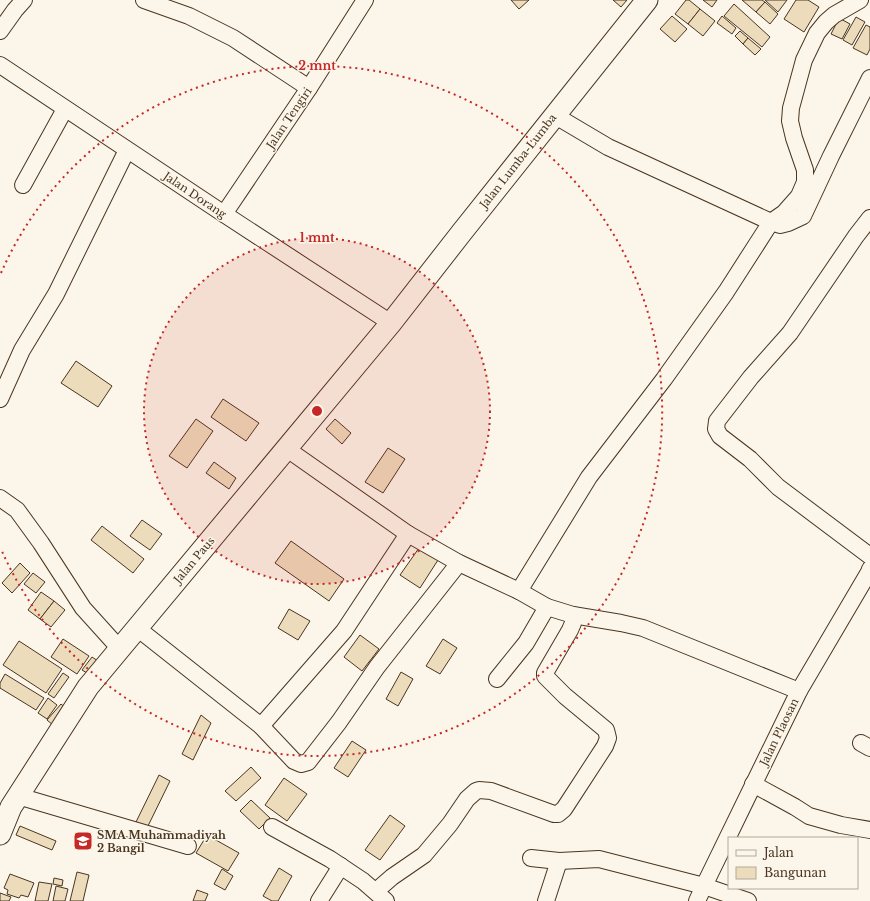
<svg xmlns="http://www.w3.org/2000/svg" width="870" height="901" viewBox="0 0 870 901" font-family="'Libre Baskerville',serif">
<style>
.building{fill:#ecdcbc;stroke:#4a3520}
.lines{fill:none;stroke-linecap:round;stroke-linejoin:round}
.minor-casing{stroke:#4a3520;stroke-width:18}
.major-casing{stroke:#4a3520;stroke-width:23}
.minor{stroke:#fbf6e9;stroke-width:16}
.major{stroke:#fbf6e9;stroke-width:21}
.ring{fill:none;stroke:#c62828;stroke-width:2;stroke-dasharray:2 4}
.labels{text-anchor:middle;stroke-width:3;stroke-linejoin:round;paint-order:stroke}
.street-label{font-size:11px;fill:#4a3520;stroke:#fbf6e9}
.poi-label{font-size:11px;font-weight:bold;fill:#4a3520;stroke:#fbf6e9;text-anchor:start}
.centre{fill:#c62828;stroke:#fbf6e9;stroke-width:2}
.ring-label{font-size:12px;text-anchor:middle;font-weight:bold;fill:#c62828;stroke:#fbf6e9;stroke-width:3;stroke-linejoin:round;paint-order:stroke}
</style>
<rect width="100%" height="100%" fill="#fbf6e9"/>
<g class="building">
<polygon points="511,0 529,0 519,9"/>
<polygon points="613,0 627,0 621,7"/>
<polygon points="686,0 689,0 700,9 688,24 675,14"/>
<polygon points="703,0 717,0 712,7"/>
<polygon points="742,0 762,0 765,2 756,12"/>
<polygon points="765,0 787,0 778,12"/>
<polygon points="796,0 808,0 819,7 804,32 784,19"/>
<polygon points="765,2 778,14 770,24 756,12"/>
<polygon points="734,4 770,37 762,47 724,16"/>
<polygon points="700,9 715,21 703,36 688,24"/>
<polygon points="672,16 687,29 675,42 660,29"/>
<polygon points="722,16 736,28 732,34 717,23"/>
<polygon points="856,17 865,22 852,45 843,40"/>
<polygon points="839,18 850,24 842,39 831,34"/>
<polygon points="866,25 870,27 870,49 867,55 853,48"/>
<polygon points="740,31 748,38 743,44 735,36"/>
<polygon points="748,38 761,49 755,55 743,44"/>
<polygon points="76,361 112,386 98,407 61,383"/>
<polygon points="223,399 259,423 246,441 211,417"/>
<polygon points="196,419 213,431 187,468 169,456"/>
<polygon points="335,419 351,433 342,444 326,429"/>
<polygon points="388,448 405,459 383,493 365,482"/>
<polygon points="214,462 236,478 229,489 206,473"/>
<polygon points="142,520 162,534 150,550 130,536"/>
<polygon points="102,526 144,559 133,573 91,540"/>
<polygon points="291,541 344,579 329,601 275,563"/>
<polygon points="419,548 438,560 420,588 400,575"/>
<polygon points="20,563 30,573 12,593 2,583"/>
<polygon points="33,573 45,582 36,593 24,584"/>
<polygon points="41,592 54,601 40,619 28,610"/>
<polygon points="54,601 65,610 51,627 40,619"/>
<polygon points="289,609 310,621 298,640 278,628"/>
<polygon points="360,635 379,649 362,671 344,657"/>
<polygon points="63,639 89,656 77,674 51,657"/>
<polygon points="443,639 457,648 440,674 426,666"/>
<polygon points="19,641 62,669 46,693 3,665"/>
<polygon points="92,657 101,663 92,676 82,670"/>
<polygon points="401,672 413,679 398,706 386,699"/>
<polygon points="63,673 69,677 54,698 48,694"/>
<polygon points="5,674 44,698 36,710 0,688 0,683"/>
<polygon points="48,698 57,705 47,719 38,713"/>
<polygon points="61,704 68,710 54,726 47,720"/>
<polygon points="201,715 211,723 193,760 182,754"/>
<polygon points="352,741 366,750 348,777 334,768"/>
<polygon points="251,767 261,778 236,801 225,791"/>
<polygon points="159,775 170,781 147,828 136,822"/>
<polygon points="284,778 307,794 287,821 265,805"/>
<polygon points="251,800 270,818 259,829 240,811"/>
<polygon points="390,815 405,826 380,860 365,850"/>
<polygon points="20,826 56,841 52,850 16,835"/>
<polygon points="207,835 239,853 228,871 196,853"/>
<polygon points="279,868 292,876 278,901 272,901 263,896"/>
<polygon points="222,869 233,876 225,890 214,884"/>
<polygon points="77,872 89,875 83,901 70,901"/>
<polygon points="10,874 34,883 28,897 21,895 19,898 7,894 8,890 4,888"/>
<polygon points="54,878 63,880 62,886 53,884"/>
<polygon points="39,882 52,884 48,901 35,901"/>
<polygon points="56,886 68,889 65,901 53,901"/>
<polygon points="197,890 208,894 205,901 193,901"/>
<polygon points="0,893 11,897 9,901 0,901"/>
</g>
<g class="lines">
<g class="minor-casing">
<g id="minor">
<polyline points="144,0 189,16 233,38 309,88"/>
<polyline points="0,31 15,10 24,0"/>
<polyline points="0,65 224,214 391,323"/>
<polyline points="554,115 608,147 771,222 780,225 788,223 803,216 831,156 870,78"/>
<polyline points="23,185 65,109"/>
<polyline points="224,214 309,88 365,0"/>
<polyline points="870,218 856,236 790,333 751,377 717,421 716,429 720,436 750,459 778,487 870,556"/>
<polyline points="0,399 22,350 56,294 127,150"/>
<polyline points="287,449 408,534 459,563 519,591 547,607 573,615 621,623 643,628 799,691"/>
<polyline points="0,498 17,510 41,543 83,608 120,649"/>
<polyline points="519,591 589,477 664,379 726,292 771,222 784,213 799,196 805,182 805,170 794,138 790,121 791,108 804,60 817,33 826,22 834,15 860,0"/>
<polyline points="137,628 261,726 294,761 301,764 308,762 339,722 377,667 459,563"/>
<polyline points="497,679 526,643 547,607"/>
<polyline points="261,726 344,631 408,534"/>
<polyline points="861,743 870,748"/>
<polyline points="753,784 795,807 809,816 841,825 870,830"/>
<polyline points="18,796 188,846"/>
<polyline points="272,827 330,859 363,881 386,901"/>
<polyline points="531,858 559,861 599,859 704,886 748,901"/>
<polyline points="376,891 392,877 424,855 450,824 467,799 476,791 479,790 491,791 554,814 558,814 564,809 605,746 608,738 606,730 565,696 545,676 545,673 570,630 573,623 573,615"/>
<polyline points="319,901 341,866"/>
<polyline points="546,901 559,861"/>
<polyline points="697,901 704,886 799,691 869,572 870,569"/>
</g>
</g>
<g class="major-casing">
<polyline id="major" points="0,834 11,807 88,687 391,323 462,232 647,0"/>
</g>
<use href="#minor" class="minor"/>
<use href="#major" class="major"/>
</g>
<circle cx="317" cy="411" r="173" fill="#c62828" fill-opacity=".12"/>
<g class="ring">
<circle cx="317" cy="411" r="173"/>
<path d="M1 273A345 345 0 1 1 1 549"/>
</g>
<defs>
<g id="school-square" transform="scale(1)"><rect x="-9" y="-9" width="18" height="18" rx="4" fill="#c62828" stroke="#fbf6e9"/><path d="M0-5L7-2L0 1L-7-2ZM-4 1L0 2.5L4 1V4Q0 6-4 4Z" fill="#fff"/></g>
</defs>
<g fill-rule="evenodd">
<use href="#school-square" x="83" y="841"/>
</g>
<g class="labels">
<g class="street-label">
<text transform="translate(289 118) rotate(-56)" y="4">Jalan Tengiri</text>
<text transform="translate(518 161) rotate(-52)" y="4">Jalan Lumba-Lumba</text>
<text transform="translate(195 195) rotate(34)" y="4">Jalan Dorang</text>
<text transform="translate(194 560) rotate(-50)" y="4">Jalan Paus</text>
<text transform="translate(779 732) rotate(-64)" y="4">Jalan Plaosan</text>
</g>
<g class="poi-label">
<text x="97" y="839">SMA Muhammadiyah<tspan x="97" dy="13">2 Bangil</tspan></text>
</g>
</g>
<circle cx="317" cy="411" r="6" class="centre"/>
<g class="ring-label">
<text x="317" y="70">2 mnt</text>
<text x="317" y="242">1 mnt</text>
</g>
<rect x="728" y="837" width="130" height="52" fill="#fbf6e9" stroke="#b4a999"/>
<rect x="736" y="850" width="20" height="6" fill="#fbf6e9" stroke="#b4a999"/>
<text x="764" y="857" font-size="12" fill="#4a3520">Jalan</text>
<rect x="736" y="867" width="20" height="12" fill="#ecdcbc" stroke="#b4a999"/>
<text x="764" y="877" font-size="12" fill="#4a3520">Bangunan</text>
</svg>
